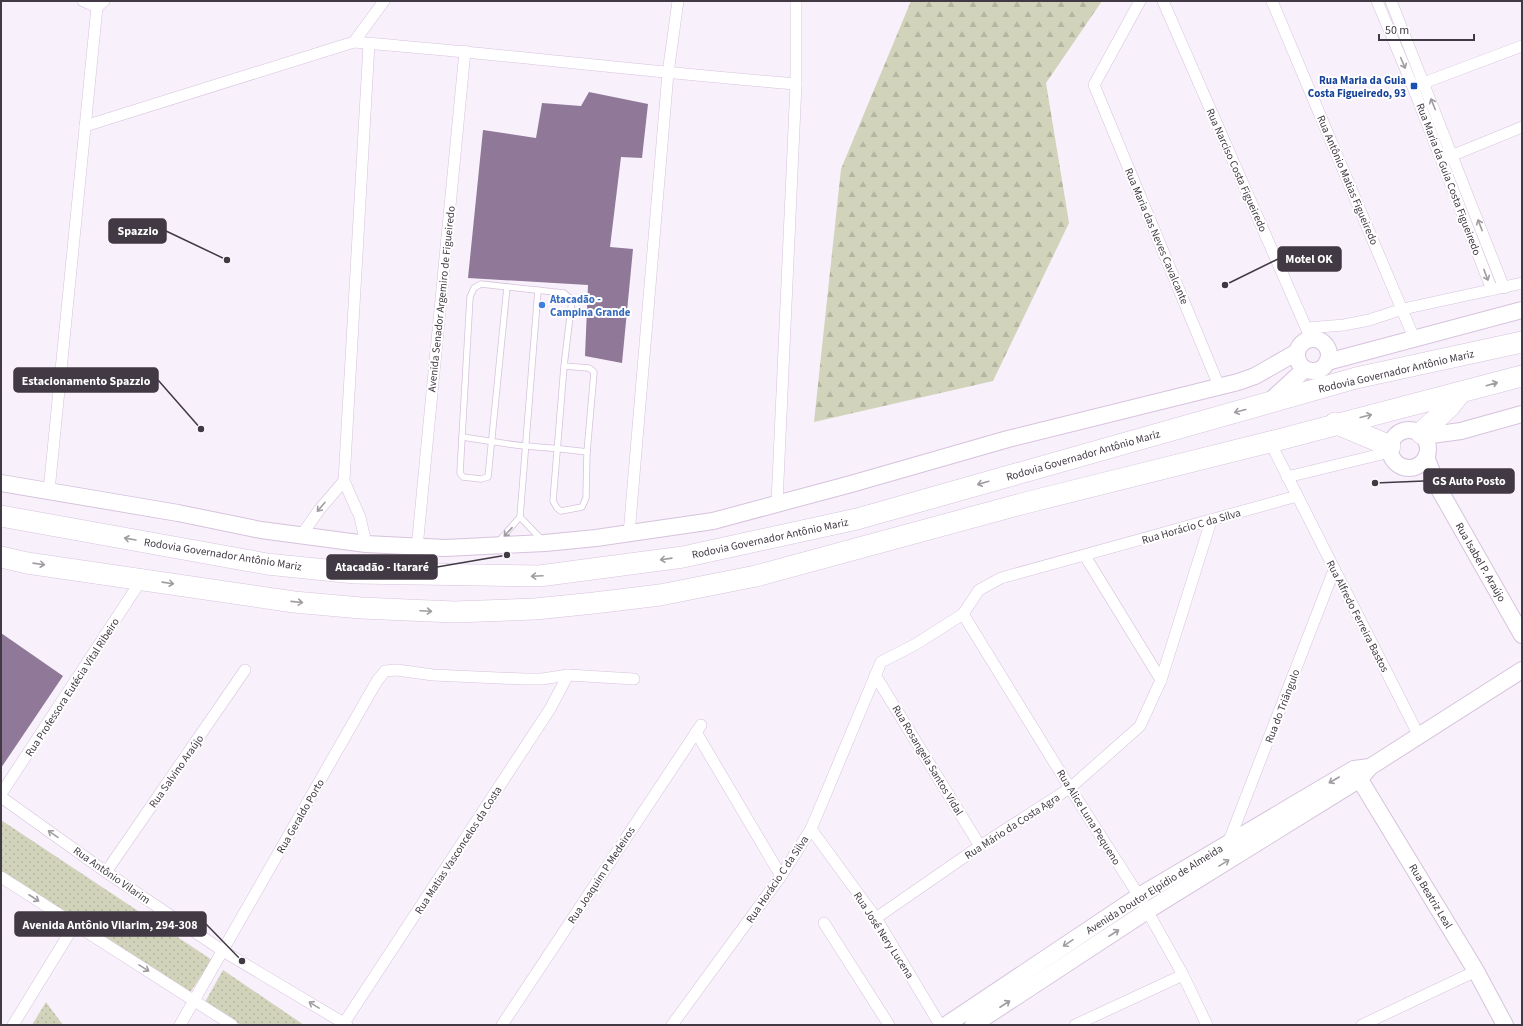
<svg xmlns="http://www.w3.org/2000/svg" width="1523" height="1026" viewBox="0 0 1523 1026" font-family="'Source Sans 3',sans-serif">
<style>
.grass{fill:url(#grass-dots)}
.forest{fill:url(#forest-firs)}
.building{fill:#8f7898}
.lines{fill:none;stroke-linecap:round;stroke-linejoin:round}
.lane-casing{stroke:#d6c3dd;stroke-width:7}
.street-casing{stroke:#d6c3dd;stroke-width:12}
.secondary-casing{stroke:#d6c3dd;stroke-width:18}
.highway-casing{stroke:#d6c3dd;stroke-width:22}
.lane{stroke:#fff;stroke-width:5.5}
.street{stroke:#fff;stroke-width:11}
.secondary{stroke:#fff;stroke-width:16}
.highway{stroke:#fff;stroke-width:21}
.oneway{stroke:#a09ca1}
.transit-dot{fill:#1a4fb4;stroke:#fff;stroke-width:1.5}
.shop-dot{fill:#3f7fe0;stroke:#fff;stroke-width:1.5}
.labels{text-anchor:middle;stroke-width:4;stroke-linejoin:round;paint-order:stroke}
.transit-label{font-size:11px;font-weight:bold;fill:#164399;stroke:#fff;text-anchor:end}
.street-label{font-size:11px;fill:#413943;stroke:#fff}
.shop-label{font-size:11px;font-weight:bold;fill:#366cbe;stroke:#fff;text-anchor:start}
.leader{fill:none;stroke:#413943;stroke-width:1.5}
.callout-dot{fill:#413943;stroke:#fff;stroke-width:1.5}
.callout{fill:#413943;stroke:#413943;stroke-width:1.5}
.callout-label{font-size:12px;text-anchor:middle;font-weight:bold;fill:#fff}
</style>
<defs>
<pattern id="grass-dots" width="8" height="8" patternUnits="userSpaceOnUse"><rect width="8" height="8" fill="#d1d3ba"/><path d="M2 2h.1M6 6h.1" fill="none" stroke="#b5b6a1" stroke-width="1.8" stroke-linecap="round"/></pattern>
<pattern id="forest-firs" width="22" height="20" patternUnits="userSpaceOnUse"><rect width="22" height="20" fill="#d1d3ba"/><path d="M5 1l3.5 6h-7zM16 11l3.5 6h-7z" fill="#b5b6a1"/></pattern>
</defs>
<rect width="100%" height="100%" fill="#f8f0fb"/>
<g class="grass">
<polygon points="1,820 212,960 189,994 1,871"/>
<polygon points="223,970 304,1025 241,1025 205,1002"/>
<polygon points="46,1002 63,1025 32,1025"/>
</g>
<polygon class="forest" points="911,1 1102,1 1046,83 1069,223 993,381 814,422 841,169"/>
<g class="building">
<polygon points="589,92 648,104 642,158 621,157 610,247 633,249 622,363 585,356 588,285 468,278 483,130 536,138 542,103 581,106"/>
<polygon points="1,633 63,676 1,768"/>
</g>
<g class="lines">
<g class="lane-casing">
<g id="lane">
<path d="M507,287L488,477L481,479L463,477L460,473L462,437C483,440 504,444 526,446C546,448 566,449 587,452"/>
<polyline points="462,437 470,297 474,288 481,284 564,293 572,300 564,366 553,501 557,508 561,511 582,507 586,498 587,452 594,372 589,368 564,366"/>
<polyline points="520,517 542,540"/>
<polyline points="498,542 520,517 538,290"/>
</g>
</g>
<g class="street-casing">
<g id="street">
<polyline points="83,1 97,7 104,1"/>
<polyline points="1140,1 1094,85 1219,386"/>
<polyline points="1163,1 1311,339"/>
<polyline points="1272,1 1414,338"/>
<polyline points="1377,1 1413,87 1492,290"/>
<polyline points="1391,1 1504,288"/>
<path d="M354,42C502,54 648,72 796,84"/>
<polyline points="1418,85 1522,46"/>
<polyline points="85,126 354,42 384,1"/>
<polyline points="1446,158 1522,127"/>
<polyline points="1307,328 1344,325 1369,320 1403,309 1522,283"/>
<polyline points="1270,442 1419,736"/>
<polyline points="1287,477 1390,452"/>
<polyline points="49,491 97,7"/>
<polyline points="777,503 796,84 796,1"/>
<polyline points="629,534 668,73 678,1"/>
<polyline points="301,536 319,510 344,481"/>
<polyline points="366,544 360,517 344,481 369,44"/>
<polyline points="417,548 465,51"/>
<polyline points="1085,556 1161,680"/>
<polyline points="963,614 1070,788 1139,896 1183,975 1207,1025"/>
<polyline points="875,675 980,846"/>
<polyline points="696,732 781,876"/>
<polyline points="1,794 142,579"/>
<polyline points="1,797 106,872 223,951 347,1025"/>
<polyline points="811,829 876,918 940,1025"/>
<polyline points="1229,841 1334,570"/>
<polyline points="106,872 245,670"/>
<polyline points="1,877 232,1025"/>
<polyline points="876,918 980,846 1070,788 1140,726 1161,680 1211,521"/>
<polyline points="824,923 889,1025"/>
<polyline points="344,1023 550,709 568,675"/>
<polyline points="13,1025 75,924"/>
<polyline points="180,1025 377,681 385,671 397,670 433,675 524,679 542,679 568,675 634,679"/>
<polyline points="502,1025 701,725"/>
<polyline points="672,1025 781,876 811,829 881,662 916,644 963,614 979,590 1001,578 1297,496"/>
<polyline points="1075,1025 1183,975"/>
<polyline points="1362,1025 1476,971"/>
</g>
</g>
<g class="secondary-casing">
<g id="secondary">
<circle cx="1313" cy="355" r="16"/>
<polyline points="1327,362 1522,310"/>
<polyline points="1269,402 1305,369"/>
<circle cx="1409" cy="449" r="19"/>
<polyline points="1424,436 1461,431 1522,414"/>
<polyline points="1426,457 1439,489 1522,635"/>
<polyline points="1,483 178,513 261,530 366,544 445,548 545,543 596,538 713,521 851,484 1008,439 1238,382 1255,376 1297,352"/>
<polyline points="1354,770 1476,971 1505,1025"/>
<polyline points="946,1025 1139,896 1354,769 1370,767"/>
<polyline points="973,1025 1147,911 1360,779 1370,767 1522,670"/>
</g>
</g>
<g class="highway-casing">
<g id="highway">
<polyline points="1335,423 1390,446"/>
<polyline points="1421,433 1449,407 1460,393"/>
<polyline points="1,516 267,564 355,573 539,576 683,557 857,519 1356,378 1522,342"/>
<polyline points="1,557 27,563 294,602 361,608 454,612 535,609 594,603 660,595 756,576 1025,503 1270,442 1522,376"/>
</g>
</g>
<use href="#lane" class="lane"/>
<use href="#street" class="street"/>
<use href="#secondary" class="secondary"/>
<use href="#highway" class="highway"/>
</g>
<defs><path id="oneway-shaft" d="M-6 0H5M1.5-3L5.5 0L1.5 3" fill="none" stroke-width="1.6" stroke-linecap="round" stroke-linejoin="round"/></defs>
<g class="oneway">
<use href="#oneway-shaft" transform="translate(1403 63) rotate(67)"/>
<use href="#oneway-shaft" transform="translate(1433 104) rotate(-112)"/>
<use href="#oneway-shaft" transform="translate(1480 225) rotate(-111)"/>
<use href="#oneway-shaft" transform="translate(1486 275) rotate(69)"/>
<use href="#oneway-shaft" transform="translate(1492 384) rotate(-16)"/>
<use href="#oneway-shaft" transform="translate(1240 411) rotate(165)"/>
<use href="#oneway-shaft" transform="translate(1366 416) rotate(-14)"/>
<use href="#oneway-shaft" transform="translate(983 483) rotate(164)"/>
<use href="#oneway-shaft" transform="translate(321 507) rotate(130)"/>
<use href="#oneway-shaft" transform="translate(508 532) rotate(133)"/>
<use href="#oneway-shaft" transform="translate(130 539) rotate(-170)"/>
<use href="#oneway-shaft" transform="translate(666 559) rotate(172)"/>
<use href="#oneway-shaft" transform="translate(39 564) rotate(8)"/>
<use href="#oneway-shaft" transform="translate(537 576) rotate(177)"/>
<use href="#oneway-shaft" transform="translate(168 583) rotate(8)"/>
<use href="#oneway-shaft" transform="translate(297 602) rotate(6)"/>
<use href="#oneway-shaft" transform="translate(426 611) rotate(3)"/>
<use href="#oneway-shaft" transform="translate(1334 780) rotate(150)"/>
<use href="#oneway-shaft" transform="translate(53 834) rotate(-145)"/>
<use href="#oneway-shaft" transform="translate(1224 863) rotate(-32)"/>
<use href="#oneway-shaft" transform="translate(34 898) rotate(33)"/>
<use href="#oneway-shaft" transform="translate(1114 933) rotate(-33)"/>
<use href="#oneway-shaft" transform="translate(1068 943) rotate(146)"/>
<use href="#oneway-shaft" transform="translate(144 968) rotate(32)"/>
<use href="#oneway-shaft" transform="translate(1005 1004) rotate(-33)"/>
<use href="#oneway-shaft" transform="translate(314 1005) rotate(-149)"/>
</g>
<rect class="transit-dot" x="1410" y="82" width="8" height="8" rx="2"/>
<circle class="shop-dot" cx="542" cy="305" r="4"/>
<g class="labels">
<g class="transit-label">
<text x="1406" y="84">Rua Maria da Guia<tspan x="1406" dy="13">Costa Figueiredo, 93</tspan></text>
</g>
<g class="street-label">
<text transform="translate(1237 170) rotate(66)" y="4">Rua Narciso Costa Figueiredo</text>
<text transform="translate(1449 179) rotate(69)" y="4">Rua Maria da Guia Costa Figueiredo</text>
<text transform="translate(1348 180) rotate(67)" y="4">Rua Antônio Matias Figueiredo</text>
<text transform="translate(1157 236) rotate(67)" y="4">Rua Maria das Neves Cavalcante</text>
<text transform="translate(441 299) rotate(-84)" y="4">Avenida Senador Argemiro de Figueiredo</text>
<text transform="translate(1396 371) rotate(-13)" y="4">Rodovia Governador Antônio Mariz</text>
<text transform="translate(1083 455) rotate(-16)" y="4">Rodovia Governador Antônio Mariz</text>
<text transform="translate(1191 526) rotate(-16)" y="4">Rua Horácio C da Silva</text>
<text transform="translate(770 538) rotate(-12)" y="4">Rodovia Governador Antônio Mariz</text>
<text transform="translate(223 554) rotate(9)" y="4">Rodovia Governador Antônio Mariz</text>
<text transform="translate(1481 562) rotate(60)" y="4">Rua Isabel P. Araújo</text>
<text transform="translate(1358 616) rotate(63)" y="4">Rua Alfredo Ferreira Bastos</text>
<text transform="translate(72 687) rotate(-57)" y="4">Rua Professora Eutécia Vital Ribeiro</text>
<text transform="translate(1282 706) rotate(-69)" y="4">Rua do Triângulo</text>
<text transform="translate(928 760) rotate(59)" y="4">Rua Rosangela Santos Vidal</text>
<text transform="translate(176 771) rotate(-55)" y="4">Rua Salvino Araújo</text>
<text transform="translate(300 816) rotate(-60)" y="4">Rua Geraldo Porto</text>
<text transform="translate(1089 817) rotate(58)" y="4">Rua Alice Luna Pequeno</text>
<text transform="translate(1012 826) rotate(-33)" y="4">Rua Mário da Costa Agra</text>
<text transform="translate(458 850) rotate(-57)" y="4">Rua Matias Vasconcelos da Costa</text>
<text transform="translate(112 875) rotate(35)" y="4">Rua Antônio Vilarim</text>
<text transform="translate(601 875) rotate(-57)" y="4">Rua Joaquim P Medeiros</text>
<text transform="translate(777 879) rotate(-56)" y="4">Rua Horácio C da Silva</text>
<text transform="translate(1154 889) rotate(-32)" y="4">Avenida Doutor Elpídio de Almeida</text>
<text transform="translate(1431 896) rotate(59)" y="4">Rua Beatriz Leal</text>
<text transform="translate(884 935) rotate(57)" y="4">Rua José Nery Lucena</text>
</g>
<g class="shop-label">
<text x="550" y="303">Atacadão -<tspan x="550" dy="13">Campina Grande</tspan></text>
</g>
</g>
<path class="leader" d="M227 260L166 231M1225 285L1278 259M201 429L158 380M1375 483L1424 481M507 555L437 567M242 961L206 924"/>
<g class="callout-dot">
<circle cx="227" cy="260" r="4"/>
<circle cx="1225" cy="285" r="4"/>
<circle cx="201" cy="429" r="4"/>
<circle cx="1375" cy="483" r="4"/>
<circle cx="507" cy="555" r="4"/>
<circle cx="242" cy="961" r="4"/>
</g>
<g class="callout">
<rect x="109" y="219" width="57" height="24" rx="4"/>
<rect x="1278" y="247" width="63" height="24" rx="4"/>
<rect x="14" y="368" width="144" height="24" rx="4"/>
<rect x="1424" y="469" width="90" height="24" rx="4"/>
<rect x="327" y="555" width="110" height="24" rx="4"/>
<rect x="15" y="912" width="191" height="24" rx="4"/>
</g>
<g class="callout-label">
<text x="138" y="235">Spazzio</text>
<text x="1309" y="263">Motel OK</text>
<text x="86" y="385">Estacionamento Spazzio</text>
<text x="1469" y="485">GS Auto Posto</text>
<text x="382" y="571">Atacadão - Itararé</text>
<text x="110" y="929">Avenida Antônio Vilarim, 294-308</text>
</g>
<rect width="1523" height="1026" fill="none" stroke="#413943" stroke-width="4"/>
<path d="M1379 34v6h95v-6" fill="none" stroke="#413943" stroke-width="2"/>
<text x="1385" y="34" font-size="12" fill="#413943" stroke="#ffffff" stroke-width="3" paint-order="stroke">50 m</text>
</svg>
